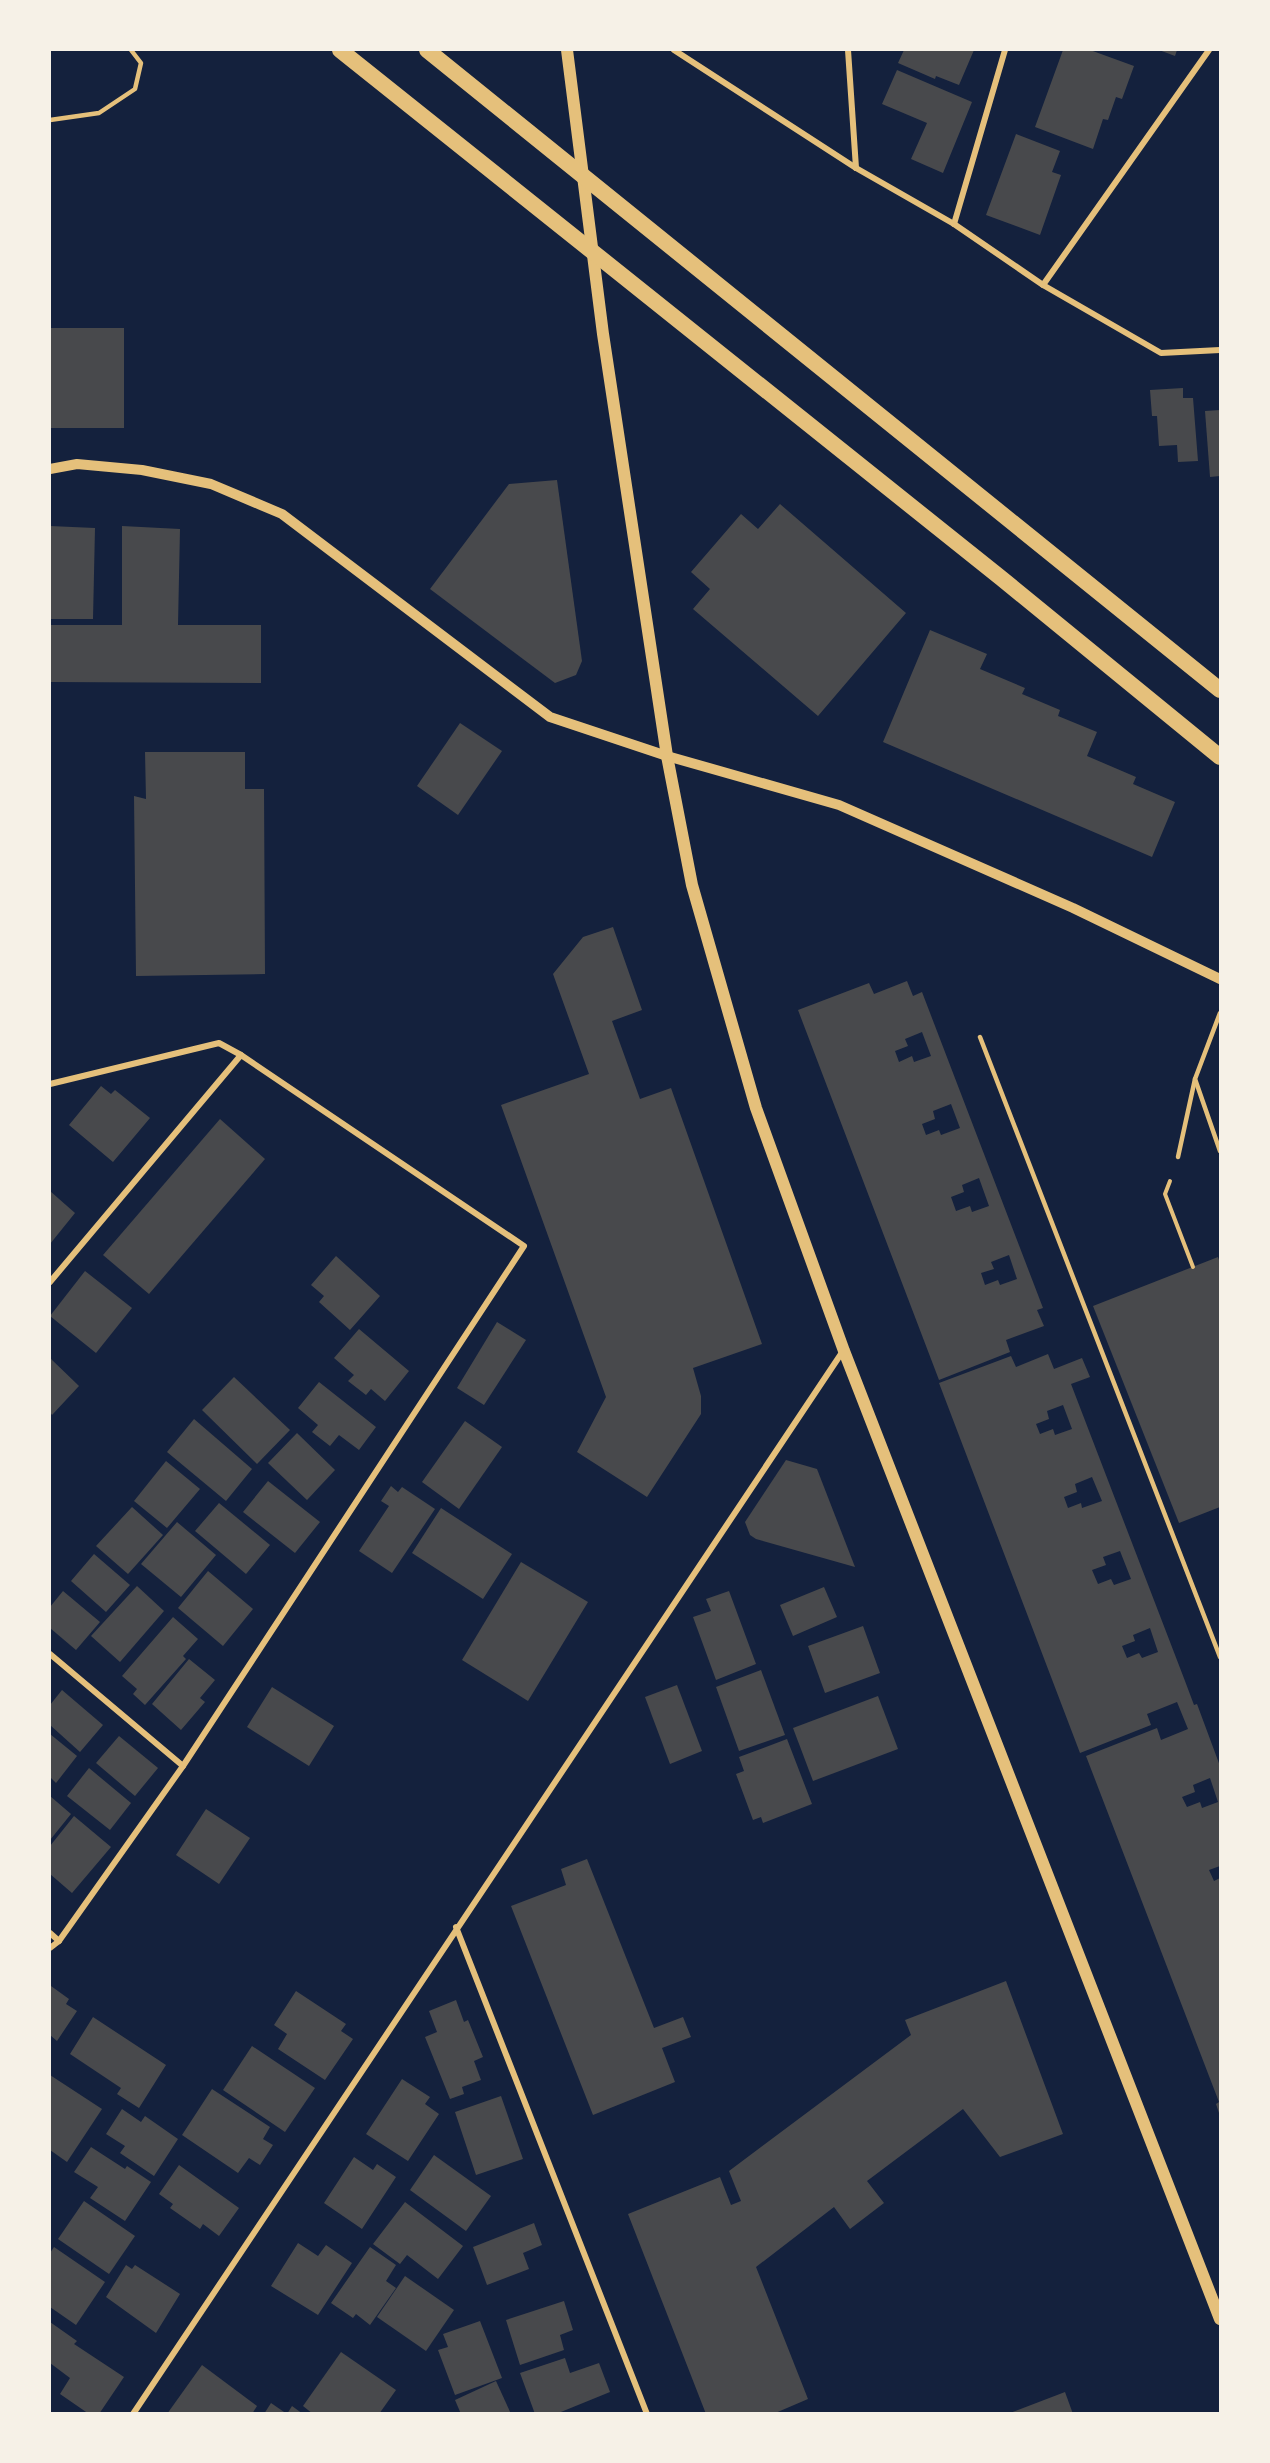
<svg xmlns="http://www.w3.org/2000/svg" width="1270" height="2463" viewBox="0 0 1270 2463" font-family="Spectral,serif">
<style>
.building{fill:#48494c;fill-rule:evenodd}
.lines{fill:none;stroke-linecap:round;stroke-linejoin:round}
.path{stroke:#e5c07b;stroke-width:4}
.service{stroke:#e5c07b;stroke-width:4.5}
.minor{stroke:#e5c07b;stroke-width:6}
.tertiary{stroke:#e5c07b;stroke-width:10}
.secondary{stroke:#e5c07b;stroke-width:12}
.trunk{stroke:#e5c07b;stroke-width:16}
</style>
<rect width="100%" height="100%" fill="#14213d"/>
<g class="building">
<polygon points="904,50 974,50 959,85 936,76 935,79 898,63"/>
<polygon points="1063,50 1090,50 1134,66 1122,99 1116,97 1108,120 1103,119 1093,149 1035,127"/>
<polygon points="1159,50 1177,50 1175,56"/>
<polygon points="897,70 972,102 943,173 911,159 927,123 882,104"/>
<polygon points="1016,134 1060,151 1052,172 1061,175 1040,235 986,215"/>
<rect x="50" y="328" width="74" height="100"/>
<polygon points="1183,388 1183,398 1193,398 1198,461 1178,462 1177,445 1159,446 1157,416 1152,416 1150,390"/>
<polygon points="1220,410 1220,476 1210,477 1205,411"/>
<polygon points="557,480 582,661 576,675 555,683 430,589 509,484"/>
<polygon points="780,504 906,613 818,716 693,609 710,589 691,572 741,514 758,529"/>
<polygon points="50,526 95,528 93,619 50,619"/>
<polygon points="122,526 180,529 178,625 261,625 261,683 50,682 50,625 122,625"/>
<polygon points="930,630 987,654 980,669 1025,688 1022,694 1060,710 1058,716 1097,732 1087,756 1136,777 1133,784 1175,802 1152,857 883,742"/>
<polygon points="460,723 502,751 458,815 417,786"/>
<polygon points="145,752 245,752 245,789 264,789 265,974 136,976 134,796 146,799"/>
<polygon points="613,927 642,1010 612,1021 640,1099 671,1088 762,1344 693,1368 701,1396 701,1414 647,1497 577,1452 606,1397 501,1105 589,1074 553,974 583,937"/>
<path d="M907,981L913,996L922,992L1043,1308L1037,1310L1044,1326L1006,1340L1010,1352L939,1380L798,1010L869,983L874,994ZM922,1032L931,1056L914,1062L912,1056L899,1062L895,1051L908,1046L905,1039ZM951,1104L960,1128L941,1135L939,1130L926,1135L922,1124L935,1119L933,1111ZM979,1178L989,1206L972,1212L970,1206L956,1211L951,1197L964,1192L962,1185ZM1009,1255L1017,1279L1000,1285L998,1280L985,1285L981,1273L994,1269L991,1262Z"/>
<polygon points="101,1086 111,1094 115,1090 150,1118 113,1162 69,1125"/>
<polygon points="220,1119 265,1159 149,1294 103,1255"/>
<polygon points="50,1191 75,1213 50,1244"/>
<polygon points="336,1256 380,1296 350,1330 319,1302 324,1296 311,1285"/>
<polygon points="1218,1257 1220,1263 1220,1507 1179,1523 1093,1306"/>
<polygon points="85,1271 132,1308 96,1353 50,1316"/>
<polygon points="497,1322 526,1340 484,1405 457,1388"/>
<polygon points="359,1329 409,1371 385,1401 371,1389 366,1395 348,1381 354,1375 334,1358"/>
<path d="M1048,1354L1054,1369L1082,1358L1090,1377L1071,1384L1185,1681L1194,1705L1197,1704L1220,1766V1866L1209,1870L1214,1881L1220,1878V2116L1216,2104L1219,2102L1086,1756L1157,1728L1161,1740L1188,1729L1177,1702L1147,1714L1151,1725L1080,1753L939,1383L1011,1356L1016,1367ZM1063,1405L1072,1429L1055,1435L1053,1429L1040,1434L1036,1424L1049,1419L1047,1411ZM1092,1477L1102,1501L1082,1508L1081,1503L1068,1508L1064,1497L1077,1492L1075,1484ZM1120,1551L1131,1579L1114,1585L1111,1579L1098,1584L1092,1570L1106,1565L1103,1557ZM1150,1628L1158,1652L1142,1658L1139,1653L1127,1658L1122,1646L1135,1641L1133,1635ZM1210,1778L1218,1802L1202,1808L1200,1802L1187,1807L1182,1797L1195,1792L1193,1785Z"/>
<polygon points="50,1358 79,1386 52,1415 50,1412"/>
<polygon points="234,1377 290,1430 257,1464 202,1410"/>
<polygon points="319,1382 376,1427 359,1450 339,1435 330,1446 312,1432 318,1425 298,1408"/>
<polygon points="194,1419 252,1469 226,1501 167,1452"/>
<polygon points="465,1421 502,1447 459,1509 422,1482"/>
<polygon points="297,1433 335,1470 307,1500 268,1463"/>
<polygon points="786,1460 817,1469 855,1567 756,1539 750,1535 745,1522"/>
<polygon points="166,1461 200,1489 167,1528 134,1501"/>
<polygon points="268,1481 320,1522 295,1553 243,1512"/>
<polygon points="391,1486 398,1492 402,1487 435,1509 392,1573 359,1551 389,1506 381,1501"/>
<polygon points="219,1503 270,1545 246,1574 195,1531"/>
<polygon points="132,1507 163,1535 128,1574 96,1546"/>
<polygon points="441,1508 512,1554 483,1599 412,1553"/>
<polygon points="177,1522 216,1555 181,1597 141,1564"/>
<polygon points="94,1554 130,1585 106,1612 71,1581"/>
<polygon points="521,1562 588,1602 528,1701 462,1660"/>
<polygon points="208,1571 253,1609 223,1646 178,1608"/>
<polygon points="137,1586 164,1611 120,1662 91,1636"/>
<polygon points="824,1587 837,1617 793,1636 780,1605"/>
<polygon points="63,1591 100,1622 76,1650 50,1628 50,1607"/>
<polygon points="729,1591 756,1664 716,1680 693,1617 711,1611 706,1599"/>
<polygon points="173,1617 198,1639 183,1656 186,1659 145,1705 133,1694 137,1689 122,1676"/>
<polygon points="863,1626 880,1673 825,1693 808,1646"/>
<polygon points="189,1659 215,1680 200,1698 205,1702 181,1730 152,1704"/>
<polygon points="761,1670 785,1735 739,1751 716,1687"/>
<polygon points="677,1685 702,1751 670,1764 645,1697"/>
<polygon points="272,1687 334,1726 309,1766 247,1727"/>
<polygon points="62,1690 103,1725 80,1752 50,1725 50,1705"/>
<polygon points="878,1696 898,1749 813,1781 793,1728"/>
<polygon points="50,1734 77,1756 56,1783 50,1777"/>
<polygon points="119,1736 158,1768 135,1796 96,1763"/>
<polygon points="787,1739 812,1804 763,1823 761,1817 753,1820 736,1774 744,1771 739,1757"/>
<polygon points="89,1768 131,1803 110,1830 67,1796"/>
<polygon points="50,1796 71,1814 50,1840"/>
<polygon points="206,1809 250,1838 219,1884 176,1855"/>
<polygon points="74,1816 111,1847 72,1893 50,1874 50,1846"/>
<polygon points="587,1859 654,2028 683,2017 691,2037 662,2048 675,2082 593,2115 511,1906 566,1885 561,1869"/>
<polygon points="1006,1981 1063,2134 1000,2157 963,2109 867,2181 884,2203 850,2229 834,2207 756,2267 808,2399 773,2414 706,2414 628,2214 720,2177 731,2205 741,2201 729,2171 911,2035 905,2020"/>
<polygon points="51,1986 69,1999 66,2004 77,2011 57,2041 50,2035 50,1989"/>
<polygon points="296,1991 346,2024 341,2031 353,2039 325,2080 278,2049 287,2034 274,2025"/>
<polygon points="456,2000 464,2022 468,2020 483,2057 474,2061 481,2080 462,2087 464,2094 450,2099 425,2037 437,2032 429,2011"/>
<polygon points="93,2017 166,2065 139,2108 117,2094 121,2088 70,2054"/>
<polygon points="252,2046 315,2088 285,2132 223,2090"/>
<polygon points="50,2075 102,2109 67,2162 50,2150"/>
<polygon points="402,2079 430,2097 425,2104 439,2114 408,2161 366,2134"/>
<polygon points="212,2089 270,2127 263,2139 273,2145 260,2165 249,2158 238,2173 182,2135"/>
<polygon points="501,2096 523,2159 476,2175 455,2112"/>
<polygon points="122,2109 141,2122 145,2116 178,2139 154,2176 120,2153 125,2146 106,2134"/>
<polygon points="91,2147 125,2169 127,2166 151,2182 125,2221 90,2198 98,2187 74,2172"/>
<polygon points="434,2155 491,2196 466,2231 410,2190"/>
<polygon points="354,2157 373,2170 377,2164 396,2177 362,2229 324,2203"/>
<polygon points="179,2165 239,2208 219,2236 203,2224 200,2229 170,2208 173,2204 159,2194"/>
<polygon points="84,2201 135,2236 109,2274 58,2239"/>
<polygon points="405,2202 463,2246 438,2279 407,2255 400,2264 373,2244"/>
<polygon points="534,2223 542,2245 523,2253 529,2269 487,2285 473,2247"/>
<polygon points="298,2243 318,2256 326,2245 352,2263 318,2315 271,2286"/>
<polygon points="54,2247 105,2282 76,2325 50,2307 50,2253"/>
<polygon points="370,2247 396,2265 386,2281 396,2288 370,2325 356,2314 353,2318 331,2303"/>
<polygon points="126,2265 132,2269 135,2265 180,2294 156,2333 106,2297"/>
<polygon points="405,2276 454,2310 426,2351 377,2317"/>
<polygon points="564,2301 573,2330 560,2335 564,2350 520,2365 506,2320"/>
<polygon points="480,2321 502,2378 455,2395 438,2350 448,2347 443,2334"/>
<polygon points="50,2322 77,2341 74,2344 124,2377 99,2414 89,2414 60,2394 70,2378 50,2363"/>
<polygon points="341,2352 396,2390 379,2414 313,2414 303,2406"/>
<polygon points="565,2358 570,2373 599,2363 610,2392 556,2414 535,2414 520,2373"/>
<polygon points="202,2365 257,2406 252,2414 167,2414"/>
<polygon points="496,2381 511,2414 461,2414 455,2400"/>
<polygon points="1065,2392 1073,2414 1010,2414 1010,2413"/>
<polygon points="271,2403 287,2414 264,2414"/>
<polygon points="292,2406 303,2414 287,2414"/>
</g>
<g class="lines">
<polyline class="path" points="1170,1181 1165,1194 1193,1267"/>
<g class="service">
<polyline points="50,120 99,113 135,89 141,63 131,50"/>
<polyline points="1220,1013 1195,1079 1220,1151"/>
<polyline points="980,1037 1220,1657"/>
<polyline points="1178,1157 1195,1079"/>
</g>
<g class="minor">
<polyline points="674,50 856,168 954,224 1043,285 1161,353 1220,350"/>
<polyline points="848,50 856,168"/>
<polyline points="954,224 1005,50"/>
<polyline points="1043,285 1209,50"/>
<polyline points="50,1084 219,1043 241,1055 524,1246 183,1766 59,1941 50,1948"/>
<polyline points="50,1282 241,1055"/>
<polyline points="50,1654 183,1766"/>
<polyline points="456,1927 647,2414"/>
<polyline points="50,1933 59,1941"/>
<polyline points="133,2414 843,1351"/>
</g>
<polyline class="tertiary" points="50,469 77,464 142,470 211,484 282,514 550,717 667,756 839,805 1073,908 1220,979"/>
<polyline class="secondary" points="567,50 603,334 667,756 692,885 756,1108 844,1351 1220,2319"/>
<g class="trunk">
<polyline points="340,50 1001,578 1220,757"/>
<polyline points="427,50 1220,690"/>
</g>
</g>
<rect width="1270" height="2463" fill="none" stroke="#f6f1e7" stroke-width="102"/>
</svg>
